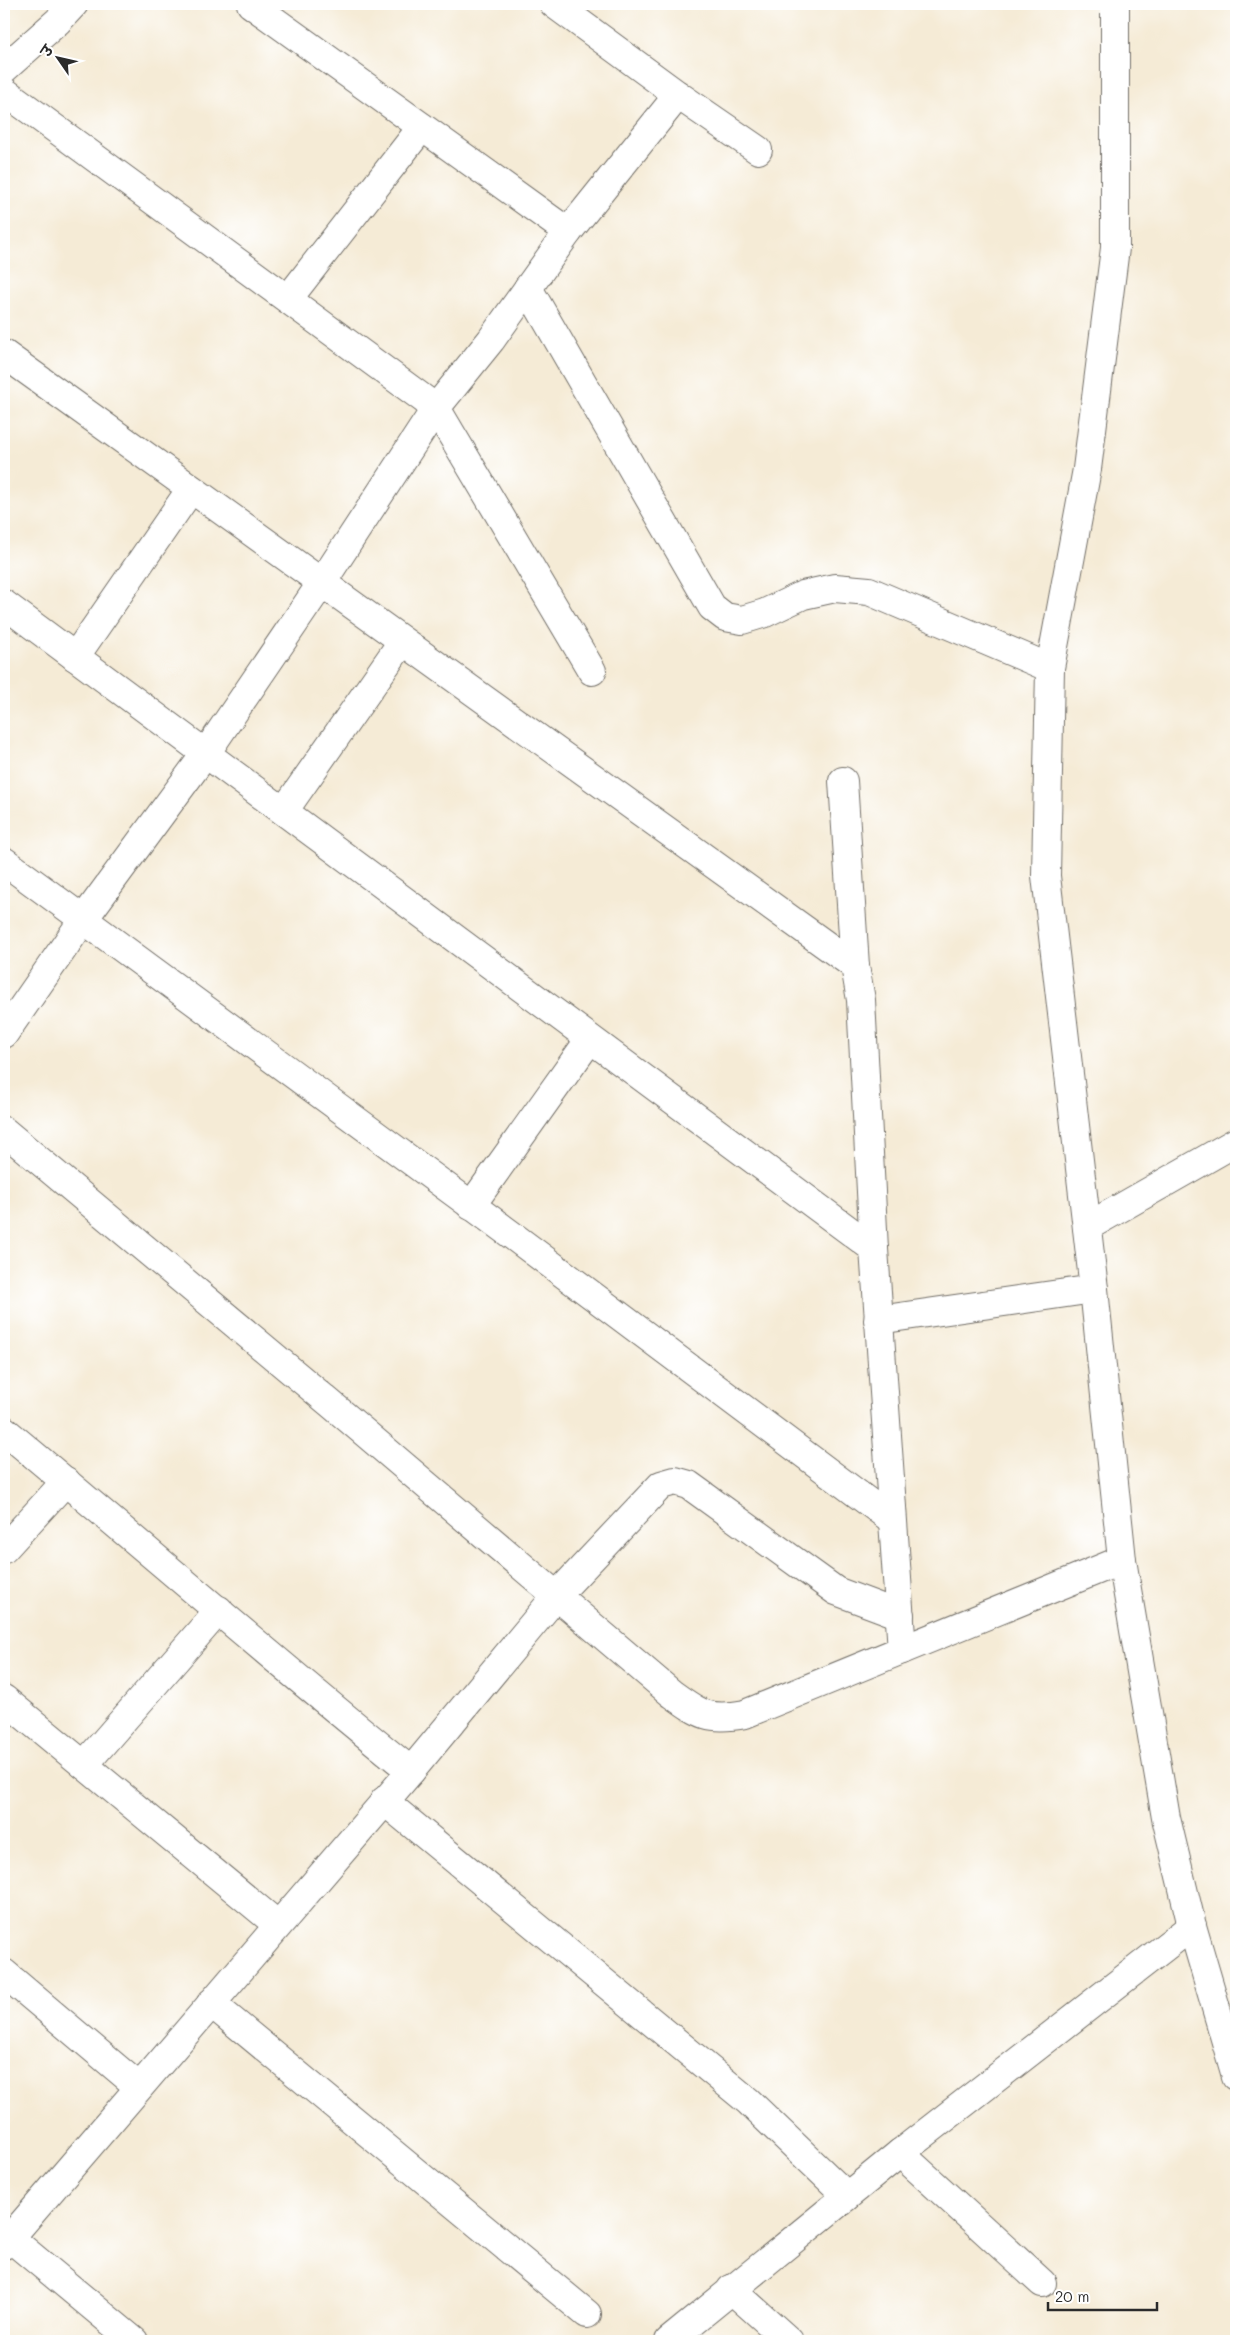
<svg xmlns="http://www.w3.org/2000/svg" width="1240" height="2345" viewBox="0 0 1240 2345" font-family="Mali,'Playpen Sans Deva',sans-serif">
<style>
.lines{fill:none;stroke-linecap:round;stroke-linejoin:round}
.minor-casing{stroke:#726e67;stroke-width:30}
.major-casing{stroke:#726e67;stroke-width:30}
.minor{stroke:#fff;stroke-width:28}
.major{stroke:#fff;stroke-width:28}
</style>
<rect width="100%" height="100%" fill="#fff"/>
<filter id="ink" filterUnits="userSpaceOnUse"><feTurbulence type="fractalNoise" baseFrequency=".02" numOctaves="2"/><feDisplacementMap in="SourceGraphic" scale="10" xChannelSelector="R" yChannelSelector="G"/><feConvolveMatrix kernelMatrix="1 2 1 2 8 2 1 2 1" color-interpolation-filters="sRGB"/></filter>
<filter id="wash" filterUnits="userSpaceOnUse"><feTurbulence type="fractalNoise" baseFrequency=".0096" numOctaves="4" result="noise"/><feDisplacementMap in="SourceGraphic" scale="20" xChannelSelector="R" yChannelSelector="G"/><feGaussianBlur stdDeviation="1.12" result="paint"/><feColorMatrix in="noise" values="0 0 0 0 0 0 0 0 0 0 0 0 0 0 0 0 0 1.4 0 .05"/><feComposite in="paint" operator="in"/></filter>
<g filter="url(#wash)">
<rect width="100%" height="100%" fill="#f5ebd6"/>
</g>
<g filter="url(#ink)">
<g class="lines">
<g class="minor-casing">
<g id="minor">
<polyline points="251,4 568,232"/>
<polyline points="554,4 678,95 758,150"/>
<polyline points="4,69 58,21 74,4"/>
<polyline points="4,91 436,408 592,671"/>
<polyline points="528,288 712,607 725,617 742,620 765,613 803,595 835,588 869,591 1050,668"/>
<polyline points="288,299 422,127"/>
<polyline points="4,354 855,966 861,1000 874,1249 902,1650"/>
<polyline points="4,604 874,1249"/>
<polyline points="75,657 191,489"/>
<polyline points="843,781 855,966"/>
<polyline points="284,811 402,642"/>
<polyline points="4,861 513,1236 891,1519"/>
<polyline points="4,1034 83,920 206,753 321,584 436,408 491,340 568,232 678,95"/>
<path d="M4,1131L331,1404L671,1693C700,1714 708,1721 745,1714L1122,1560"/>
<polyline points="471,1206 590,1039"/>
<polyline points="1087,1227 1236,1142"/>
<polyline points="878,1320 1094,1289"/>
<path d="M4,1430C140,1543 273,1660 411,1771"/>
<polyline points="4,1549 66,1481"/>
<polyline points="4,1699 278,1925"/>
<polyline points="84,1765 219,1610"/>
<polyline points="384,1801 748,2101 847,2196"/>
<polyline points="4,1973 139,2087"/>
<polyline points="211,2003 587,2314"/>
<polyline points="900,2153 1042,2283"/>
<polyline points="4,2233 134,2341"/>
<polyline points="4,2245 411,1771 557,1595 661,1485 675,1481 689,1485 836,1591 900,1615"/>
<polyline points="731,2289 789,2341"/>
<polyline points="669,2341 900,2153 1192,1926"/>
</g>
</g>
<g class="major-casing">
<polyline id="major" points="1115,4 1115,248 1087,469 1050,668 1046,876 1094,1289 1122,1560 1166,1818 1192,1926 1236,2076"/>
</g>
<use href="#minor" class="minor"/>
<use href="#major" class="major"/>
</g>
</g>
<rect width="1240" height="2345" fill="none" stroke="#fff" stroke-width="20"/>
<g transform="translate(58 58) rotate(304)" stroke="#ffffff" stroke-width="4" paint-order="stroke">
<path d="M0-4L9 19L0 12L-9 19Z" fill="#2b2b2b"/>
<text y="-8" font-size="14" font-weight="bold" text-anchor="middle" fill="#2b2b2b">उ</text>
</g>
<path d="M1048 2302v8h109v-8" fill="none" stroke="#2b2b2b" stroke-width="2.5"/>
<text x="1055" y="2302" font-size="15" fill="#2b2b2b" stroke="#ffffff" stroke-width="4" paint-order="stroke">20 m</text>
</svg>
